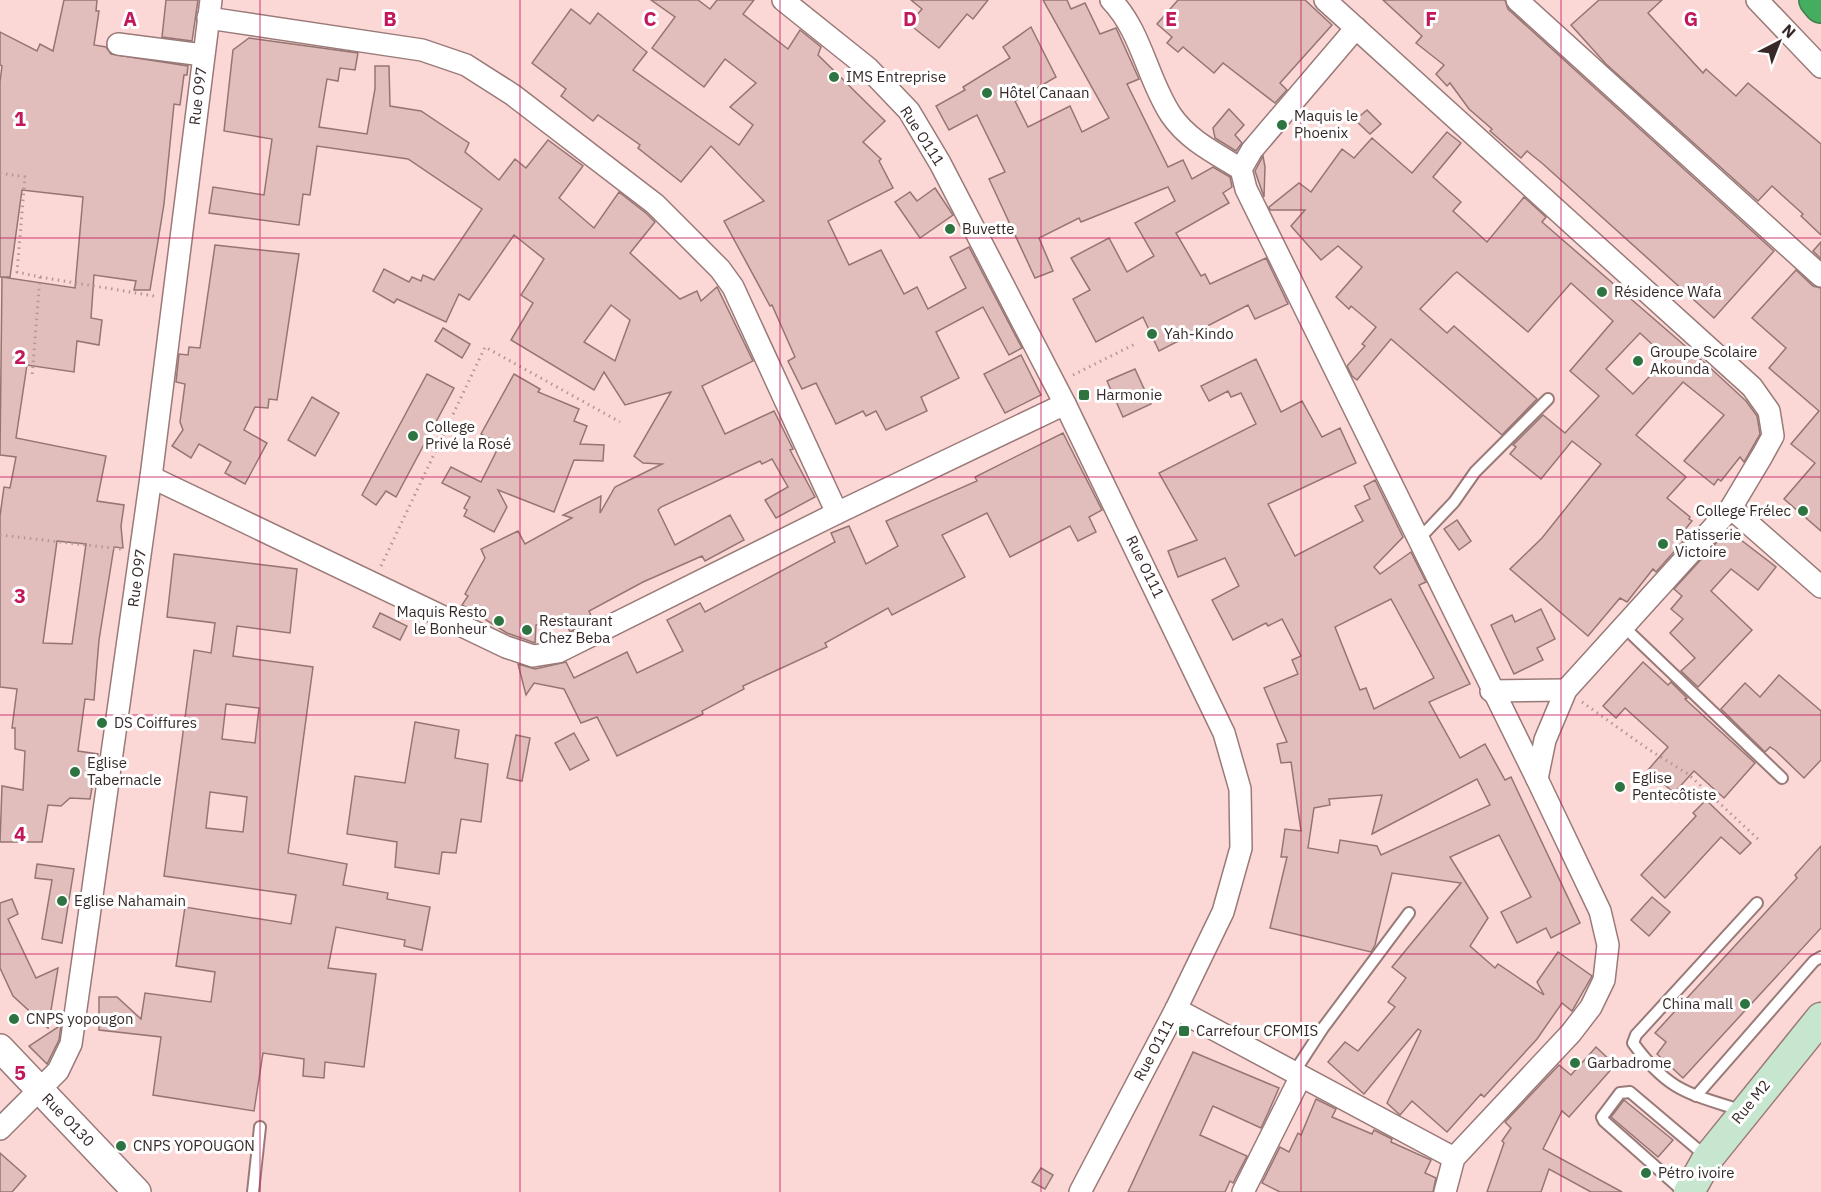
<svg xmlns="http://www.w3.org/2000/svg" width="1821" height="1192" viewBox="0 0 1821 1192" font-family="'IBM Plex Sans',sans-serif">
<style>
.building{fill:#e1bebc;stroke:#957573;stroke-width:1.5;fill-rule:evenodd}
.lines{fill:none;stroke-linecap:round;stroke-linejoin:round}
.service-casing{stroke:#9a7a78;stroke-width:14}
.minor-casing{stroke:#9a7a78;stroke-width:24}
.tertiary-casing{stroke:#9a7a78;stroke-width:30}
.secondary-casing{stroke:#9a7a78;stroke-width:33}
.motorway-casing{stroke:#407f4c;stroke-width:36}
.path{stroke:#b39796;stroke-width:3;stroke-dasharray:1.5 4.5;stroke-linecap:butt}
.service{stroke:#fff;stroke-width:10}
.minor{stroke:#fff;stroke-width:21}
.tertiary{stroke:#fff;stroke-width:27}
.secondary{stroke:#c7e6cf;stroke-width:30}
.motorway{stroke:#45ad5f;stroke-width:33}
.grid{fill:none;stroke:#c2185b;stroke-width:1.5;stroke-opacity:0.55}
.poi-dot{fill:#2e7440;stroke:#fff;stroke-width:2}
.labels{text-anchor:middle;stroke-width:6;stroke-linejoin:round;paint-order:stroke}
.poi-label{font-size:15px;fill:#372929;stroke:#fff;text-anchor:start}
.street-label{font-size:15px;fill:#372929;stroke:#fff}
.grid-label{font-size:20px;text-anchor:middle;font-weight:bold;fill:#c2185b;stroke:#fff;stroke-width:6;stroke-linejoin:round;paint-order:stroke}
</style>
<rect width="100%" height="100%" fill="#fbd8d6"/>
<g class="building">
<path d="M64,0H97L96,11H99L94,45L106,47L111,54L188,66L187,75H184L180,105L174,104L164,204L150,290H134L136,281L94,275L91,318L102,320L99,345L77,341L74,372L27,365L16,438L106,456L97,501L124,505L121,526L123,548L114,547L99,640L94,700L85,699L78,751L98,754L90,799L70,798L61,806L48,805L42,842H0L2,786L23,790L25,751L15,749V728H12L17,689L0,687V516L4,487L10,488L16,457L0,455L2,277L75,288L83,197L22,190L10,277H0V82L2,66L0,65V32L37,51L40,44L53,51ZM57,541L86,544L72,644L43,643Z"/>
<polygon points="166,0 198,0 192,41 162,37"/>
<polygon points="651,0 698,0 710,9 717,0 754,0 743,14 788,49 800,30 821,47 818,55 885,121 863,142 881,159 879,161 893,188 828,221 849,265 881,250 904,294 917,287 928,309 966,288 950,257 969,247 1022,348 1009,355 983,307 936,332 959,378 921,397 927,411 886,430 876,411 866,416 863,411 836,424 816,383 802,389 788,361 795,357 772,305 770,306 724,221 764,201 711,146 681,182 638,148 640,145 598,115 593,121 561,96 566,89 532,63 571,9 590,24 598,13 647,52 633,70 739,145 753,125 730,107 756,83 725,59 704,87 652,48 675,17"/>
<polygon points="911,0 988,0 973,19 967,14 939,48 909,24 922,9"/>
<polygon points="1043,0 1067,0 1071,9 1085,3 1100,34 1116,28 1139,79 1127,84 1168,167 1183,160 1192,179 1213,167 1230,177 1232,187 1223,193 1229,203 1176,233 1201,276 1205,274 1210,284 1266,258 1288,304 1255,319 1248,305 1159,351 1143,317 1096,342 1073,299 1090,290 1071,258 1109,238 1127,272 1154,256 1135,223 1175,201 1168,187 1081,222 1079,218 1039,238 1053,271 1035,278 989,179 1005,172 977,115 949,130 936,106 965,90 963,87 1010,58 1003,47 1031,27 1056,77 1015,101 1028,127 1070,106 1082,132 1109,118"/>
<polygon points="1178,0 1305,0 1332,25 1280,83 1287,90 1275,103 1223,63 1214,73 1183,47 1178,52 1167,43 1172,37 1157,24"/>
<polygon points="1383,0 1505,0 1508,9 1774,251 1714,318 1543,164 1527,151 1521,158 1490,131 1492,129 1469,109 1450,83 1447,86 1436,74 1444,65 1416,43 1422,36"/>
<polygon points="1599,0 1662,0 1648,13 1703,73 1706,69 1736,96 1748,83 1821,144 1821,235 1801,216 1803,214 1772,186 1758,201 1606,64 1571,25"/>
<path d="M249,38L358,53L355,70L340,68L338,81L327,79L319,127L367,134L375,89V66H389L390,106L421,111L469,143L465,152L499,180L515,159L526,168L548,140L583,166L559,198L594,228L619,192L647,214L655,222L630,253L680,299L697,291L701,301L717,287L753,361L702,386L725,434L774,411L793,449L790,450L815,497L776,518L765,500L788,487L772,459L762,464L760,461L661,507L658,510L675,545L730,515L744,540L705,561L702,556L643,582L589,611L593,620L570,632L563,617L536,625L535,643L507,633L462,605L468,596L465,594L485,558L481,549L518,531L525,544L572,518L563,515L601,496L600,513L615,487L662,464L643,463L634,456L671,392L625,405L604,372L594,390L511,340L533,303L521,295L544,259L514,235L469,300L459,294L446,322L397,299L394,303L373,291L384,269L409,282L412,277L421,281L423,275L434,280L482,209L408,159L317,146L310,195L303,194L299,225L209,213L213,187L264,195L272,139L224,131L233,50ZM611,305L630,320L615,361L584,342Z"/>
<polygon points="1229,109 1244,125 1235,135 1242,143 1236,151 1215,138 1213,128"/>
<polygon points="1367,110 1381,124 1370,134 1355,120"/>
<path d="M1447,132L1461,143L1433,177L1461,202L1453,211L1487,242L1524,197L1546,217L1542,222L1706,364L1746,401L1757,416L1760,434L1744,462L1740,457L1721,481L1718,479L1714,485L1684,461L1724,415L1683,382L1636,435L1686,477L1667,498L1690,517L1689,519L1692,521L1683,532L1688,536L1656,572L1653,569L1627,602L1620,598L1588,636L1510,569L1542,538L1601,464L1572,441L1541,479L1510,454L1516,447L1513,445L1543,415L1565,433L1599,396L1570,371L1613,321L1571,283L1528,332L1457,272L1453,275L1420,309L1447,333L1454,326L1537,399L1502,435L1391,339L1357,380L1352,376L1347,366L1365,346L1362,344L1376,327L1351,306L1349,309L1336,297L1362,267L1338,246L1321,260L1291,226L1305,210H1270L1269,207L1299,183L1311,192L1342,149L1354,158L1372,138L1412,173ZM1640,333L1667,358L1633,394L1606,369Z"/>
<polygon points="1263,156 1265,167 1264,197 1255,171"/>
<polygon points="935,188 953,215 920,238 895,202 910,192 917,201"/>
<polygon points="1821,242 1821,259 1813,251"/>
<polygon points="215,245 299,254 277,400 269,399 268,408 255,407 244,430 267,443 245,484 225,473 231,462 199,444 191,458 172,446 183,430 180,422 185,384 176,382 179,354 188,355 189,347 200,348"/>
<polygon points="1796,270 1813,286 1821,288 1821,531 1784,499 1815,463 1791,444 1819,411 1769,368 1786,348 1752,318"/>
<polygon points="443,328 470,344 462,358 435,341"/>
<polygon points="1021,355 1041,395 1005,413 984,374"/>
<path d="M1256,359L1281,412L1302,401L1322,437L1340,428L1356,463L1268,504L1295,556L1363,521L1355,506L1370,499L1364,486L1375,480L1403,537L1374,567L1380,574L1411,552L1426,582L1419,585L1470,684L1429,702L1460,758L1485,744L1505,780L1511,777L1580,923L1551,938L1546,928L1517,943L1501,912L1531,897L1499,835L1450,857L1488,918L1470,946L1495,968L1498,964L1544,995L1537,982L1558,952L1592,976L1572,1011L1562,1003L1537,1039L1484,1097L1481,1094L1447,1132L1412,1101L1400,1115L1387,1103L1421,1031L1418,1029L1364,1094L1328,1062L1345,1042L1358,1051L1395,1007L1388,1002L1406,978L1392,967L1461,883L1392,873L1375,945L1371,952L1270,928L1287,857H1281L1285,829L1301,831L1291,762L1281,763L1277,744L1287,742L1264,688L1298,674L1292,660L1301,656L1282,619L1268,626L1266,623L1233,640L1212,600L1239,586L1225,558L1178,577L1168,551L1197,540L1159,473L1256,424L1241,393L1231,397L1228,391L1209,401L1201,386ZM1391,599L1434,678L1374,709L1366,688L1360,690L1335,627ZM1477,779L1490,805L1381,855L1377,846L1340,840L1338,853L1308,848L1314,808L1330,805L1329,799L1382,795L1372,834Z"/>
<polygon points="1135,369 1151,404 1123,417 1107,381"/>
<polygon points="427,374 454,388 396,497 386,491 376,505 362,495"/>
<polygon points="514,374 540,389 538,392 579,409 574,421 587,426 580,444 604,445 603,461 574,460 554,512 498,490 507,507 494,532 464,516 467,510 464,508 470,497 442,483 451,467 481,482 500,444 481,434"/>
<polygon points="312,397 339,413 315,456 288,440"/>
<polygon points="1063,433 1102,510 1089,517 1096,532 1078,541 1070,526 1010,557 987,513 942,535 965,577 892,615 888,608 825,643 827,647 743,686 744,689 702,711 703,714 617,756 597,717 581,723 564,689 534,683 526,695 518,664 535,669 566,662 574,678 627,652 637,673 683,651 667,620 700,603 705,612 835,542 831,533 849,526 866,564 898,546 886,521 977,481 975,477"/>
<polygon points="1457,520 1471,541 1459,550 1444,529"/>
<polygon points="1728,530 1776,567 1758,590 1731,569 1711,591 1752,630 1698,687 1681,671 1695,658 1670,633 1683,619 1671,609 1682,596 1674,589"/>
<path d="M174,554L297,569L290,633L237,626L233,656L313,667L288,853L347,864L343,885L388,893L387,899L430,907L422,950L404,946L405,940L336,927L328,968L376,974L364,1067L325,1062L324,1078L303,1076L304,1059L263,1053L254,1111L153,1095L161,1037L99,1030V997H117L141,1019L145,993L211,1002L215,972L176,966L185,907L291,924L296,895L164,876L194,650L211,653L215,623L167,617ZM226,704L259,708L255,743L222,739ZM210,792L247,797L243,832L206,828Z"/>
<polygon points="1541,609 1555,639 1537,648 1543,660 1514,674 1491,625 1512,615 1515,622"/>
<polygon points="380,613 407,626 400,640 373,627"/>
<polygon points="1643,662 1668,685 1671,682 1687,698 1685,699 1755,763 1724,798 1694,771 1674,793 1648,770 1668,747 1625,708 1616,718 1603,706"/>
<polygon points="1779,675 1821,711 1821,760 1804,778 1776,751 1770,747 1765,752 1721,709 1745,683 1760,697"/>
<polygon points="415,722 459,730 455,758 488,764 481,822 461,819 456,853 442,852 439,874 395,867 397,842 347,834 355,776 405,783"/>
<polygon points="574,733 589,760 570,770 555,743"/>
<polygon points="516,735 530,738 522,781 507,778"/>
<polygon points="1706,800 1751,843 1740,854 1721,837 1665,898 1641,875 1696,816 1693,813"/>
<polygon points="1821,846 1821,928 1683,1078 1657,1054 1666,1042 1655,1033 1797,878 1795,875"/>
<polygon points="37,864 74,869 62,943 42,939 52,880 35,878"/>
<polygon points="1652,897 1670,912 1649,936 1631,920"/>
<polygon points="12,899 18,914 8,919 36,978 58,968 48,1028 13,996 0,968 0,903"/>
<polygon points="61,1025 59,1040 47,1064 29,1046"/>
<polygon points="1596,1047 1615,1065 1569,1117 1562,1111 1543,1149 1622,1192 1591,1192 1549,1169 1541,1192 1487,1192 1504,1143 1502,1141 1511,1128 1505,1122 1559,1065 1571,1075"/>
<polygon points="1193,1052 1279,1088 1268,1113 1261,1128 1213,1106 1200,1135 1247,1156 1233,1183 1230,1181 1225,1192 1128,1192"/>
<polygon points="1316,1099 1336,1109 1332,1117 1372,1134 1374,1130 1392,1139 1391,1142 1431,1160 1425,1173 1436,1178 1433,1192 1280,1192 1262,1183 1280,1147 1289,1152 1298,1133 1301,1135"/>
<polygon points="1624,1100 1673,1140 1658,1157 1611,1117"/>
<polygon points="0,1153 26,1176 12,1192 0,1192"/>
<polygon points="1041,1168 1053,1175 1045,1189 1032,1182"/>
</g>
<g class="lines">
<g class="service-casing">
<g id="service">
<polyline points="1417,541 1454,502 1475,472 1548,399"/>
<polyline points="1624,627 1782,778"/>
<polyline points="1293,1074 1323,1028 1409,913"/>
<polyline points="1696,1096 1814,961 1821,957"/>
<path d="M1743,1111C1688,1093 1669,1092 1633,1043L1636,1035L1757,903"/>
<polyline points="253,1192 260,1127"/>
<polyline points="1684,1192 1604,1121 1602,1117 1620,1093 1630,1092 1708,1158"/>
</g>
</g>
<g class="minor-casing">
<g id="minor">
<polyline points="783,0 868,68 909,111 940,163 1065,404 1224,733 1240,789 1241,848 1223,912 1176,1009 1080,1192"/>
<path d="M1111,0C1142,32 1147,79 1171,115C1188,140 1215,153 1241,169"/>
<polyline points="1325,0 1752,387 1769,411 1773,436 1762,456 1731,508 1566,690 1545,740 1537,779"/>
<polyline points="1517,0 1821,276"/>
<polyline points="1757,0 1821,67"/>
<polyline points="208,18 422,50 466,65 513,95 655,204 720,269 733,287 837,513"/>
<polyline points="1356,28 1252,150 1241,169 1246,189 1537,779 1600,911 1608,945 1604,980 1591,1007 1571,1033 1454,1158 1445,1192"/>
<polyline points="118,44 203,55"/>
<polyline points="151,477 506,647 533,656 558,652 837,513 1065,404"/>
<polyline points="1731,508 1821,587"/>
<polyline points="1491,691 1566,690"/>
<polyline points="1176,1009 1454,1158"/>
<polyline points="0,1129 58,1071 71,1044 151,477 211,0"/>
<polyline points="1243,1192 1300,1078"/>
</g>
</g>
<g class="tertiary-casing">
<polyline id="tertiary" points="0,1048 137,1192"/>
</g>
<g class="secondary-casing">
<polyline id="secondary" points="1689,1192 1708,1158 1821,1018"/>
</g>
<g class="motorway-casing">
<polyline id="motorway" points="1816,0 1821,6"/>
</g>
<g class="path">
<polyline points="0,173 25,177 17,272 40,277 32,377"/>
<polyline points="40,277 154,296"/>
<polyline points="1073,375 1135,344"/>
<polyline points="0,535 121,549"/>
<polyline points="381,566 485,347 620,422"/>
<polyline points="1582,702 1648,749 1688,774 1758,839"/>
</g>
<use href="#service" class="service"/>
<use href="#minor" class="minor"/>
<use href="#tertiary" class="tertiary"/>
<use href="#secondary" class="secondary"/>
<use href="#motorway" class="motorway"/>
</g>
<path class="grid" d="M260,0V1192M520,0V1192M780,0V1192M1041,0V1192M1301,0V1192M1561,0V1192M0,238H1821M0,477H1821M0,715H1821M0,954H1821"/>
<g class="poi-dot">
<circle cx="834" cy="77" r="6"/>
<circle cx="987" cy="93" r="6"/>
<circle cx="1282" cy="125" r="6"/>
<circle cx="950" cy="229" r="6"/>
<circle cx="1602" cy="292" r="6"/>
<circle cx="1152" cy="334" r="6"/>
<circle cx="1638" cy="361" r="6"/>
<rect x="1078" y="389" width="12" height="12" rx="3"/>
<circle cx="413" cy="436" r="6"/>
<circle cx="1803" cy="511" r="6"/>
<circle cx="1663" cy="544" r="6"/>
<circle cx="499" cy="621" r="6"/>
<circle cx="527" cy="630" r="6"/>
<circle cx="102" cy="723" r="6"/>
<circle cx="75" cy="772" r="6"/>
<circle cx="1620" cy="787" r="6"/>
<circle cx="62" cy="901" r="6"/>
<circle cx="1745" cy="1004" r="6"/>
<circle cx="14" cy="1019" r="6"/>
<rect x="1178" y="1025" width="12" height="12" rx="3"/>
<circle cx="1575" cy="1063" r="6"/>
<circle cx="121" cy="1146" r="6"/>
<circle cx="1646" cy="1173" r="6"/>
</g>
<g class="labels">
<g class="poi-label">
<text x="846" y="82">IMS Entreprise</text>
<text x="999" y="98">Hôtel Canaan</text>
<text x="1294" y="121">Maquis le<tspan x="1294" dy="17">Phoenix</tspan></text>
<text x="962" y="234">Buvette</text>
<text x="1614" y="297">Résidence Wafa</text>
<text x="1164" y="339">Yah-Kindo</text>
<text x="1650" y="357">Groupe Scolaire<tspan x="1650" dy="17">Akounda</tspan></text>
<text x="1096" y="400">Harmonie</text>
<text x="425" y="432">College<tspan x="425" dy="17">Privé la Rosé</tspan></text>
<text x="1791" y="516" text-anchor="end">College Frélec</text>
<text x="1675" y="540">Patisserie<tspan x="1675" dy="17">Victoire</tspan></text>
<text x="487" y="617" text-anchor="end">Maquis Resto<tspan x="487" dy="17">le Bonheur</tspan></text>
<text x="539" y="626">Restaurant<tspan x="539" dy="17">Chez Beba</tspan></text>
<text x="114" y="728">DS Coiffures</text>
<text x="87" y="768">Eglise<tspan x="87" dy="17">Tabernacle</tspan></text>
<text x="1632" y="783">Eglise<tspan x="1632" dy="17">Pentecôtiste</tspan></text>
<text x="74" y="906">Eglise Nahamain</text>
<text x="1733" y="1009" text-anchor="end">China mall</text>
<text x="26" y="1024">CNPS yopougon</text>
<text x="1196" y="1036">Carrefour CFOMIS</text>
<text x="1587" y="1068">Garbadrome</text>
<text x="133" y="1151">CNPS YOPOUGON</text>
<text x="1658" y="1178">Pétro ivoire</text>
</g>
<g class="street-label">
<text transform="translate(198 96) rotate(-83)" y="5">Rue O97</text>
<text transform="translate(922 136) rotate(57)" y="5">Rue O111</text>
<text transform="translate(1145 567) rotate(64)" y="5">Rue O111</text>
<text transform="translate(137 578) rotate(-82)" y="5">Rue O97</text>
<text transform="translate(1154 1050) rotate(-62)" y="5">Rue O111</text>
<text transform="translate(1751 1102) rotate(-51)" y="5">Rue M2</text>
<text transform="translate(68 1120) rotate(46)" y="5">Rue O130</text>
</g>
</g>
<g class="grid-label">
<text x="130" y="26">A</text>
<text x="390" y="26">B</text>
<text x="650" y="26">C</text>
<text x="910" y="26">D</text>
<text x="1171" y="26">E</text>
<text x="1431" y="26">F</text>
<text x="1691" y="26">G</text>
<text x="20" y="126">1</text>
<text x="20" y="364">2</text>
<text x="20" y="603">3</text>
<text x="20" y="841">4</text>
<text x="20" y="1080">5</text>
</g>
<g transform="translate(1779 42) rotate(42)" stroke="#ffffff" stroke-width="4.5" paint-order="stroke">
<path d="M0-4.5L10 22L0 15L-10 22Z" fill="#372929"/>
<text y="-9" font-size="16" font-weight="bold" text-anchor="middle" fill="#372929">N</text>
</g>
</svg>
